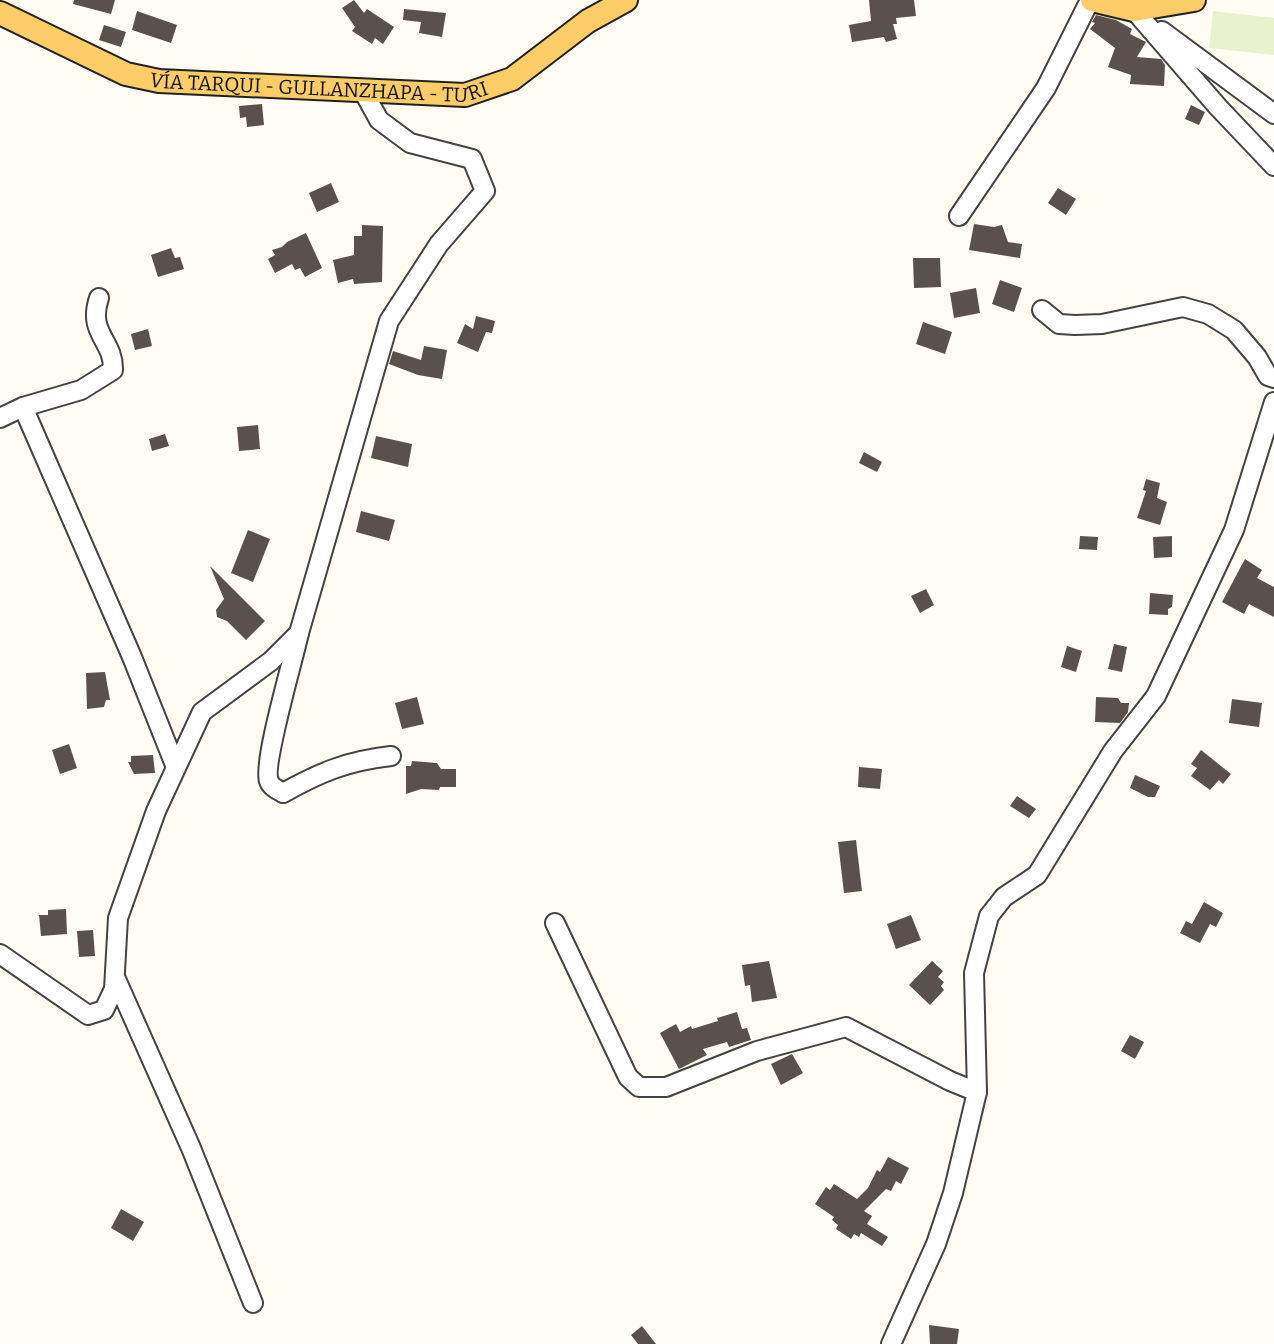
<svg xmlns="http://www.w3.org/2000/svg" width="1274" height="1344" viewBox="0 0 1274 1344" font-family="Bitter,serif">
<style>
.pitch{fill:#e8f3cd}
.building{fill:#5a504c}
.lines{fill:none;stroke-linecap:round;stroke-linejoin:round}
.minor-casing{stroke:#434343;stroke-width:22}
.major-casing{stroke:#212121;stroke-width:26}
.minor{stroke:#fff;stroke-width:18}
.major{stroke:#fccd67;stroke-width:22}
.labels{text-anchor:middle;stroke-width:8;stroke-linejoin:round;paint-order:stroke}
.street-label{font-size:20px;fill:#101010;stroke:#fff}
</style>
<rect width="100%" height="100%" fill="#fffcf4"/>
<polygon class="pitch" points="1213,11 1274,18 1274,55 1209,48"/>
<g class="building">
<polygon points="74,0 115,0 111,14 73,4"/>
<polygon points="354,0 364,13 367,9 394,27 383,44 375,38 372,44 352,31 355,27 342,8"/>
<polygon points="869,0 914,0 916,16 896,18 897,24 893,24 897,39 886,42 884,37 852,42 849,25 871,21"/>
<polygon points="404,9 446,13 442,37 419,33 421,22 403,20"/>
<polygon points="137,11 177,25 171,43 132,30"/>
<polygon points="1096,15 1116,20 1132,29 1130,34 1146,42 1137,57 1161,59 1165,65 1164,86 1130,84 1131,75 1108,67 1115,48 1090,29 1095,23 1092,22"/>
<polygon points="104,25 126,32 121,47 99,40"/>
<polygon points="262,104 264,125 247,127 246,117 240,118 239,106"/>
<polygon points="1191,105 1205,112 1199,125 1185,119"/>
<polygon points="331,183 339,202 317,212 309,193"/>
<polygon points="1058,188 1076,199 1066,215 1048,203"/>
<polygon points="974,224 994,227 1002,225 1008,242 1022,244 1020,258 969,250"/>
<polygon points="362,225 383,226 382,282 354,284 353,279 338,283 333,260 354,255 354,236 362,236"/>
<polygon points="306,233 322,268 305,277 300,268 295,270 292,264 275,273 268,259 275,255 272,250 282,247 287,242"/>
<polygon points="171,248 175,258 180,257 184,269 158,277 151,255"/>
<polygon points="913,258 940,258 941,287 914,288"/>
<polygon points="1000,280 1022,288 1014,312 992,304"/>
<polygon points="976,288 980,313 954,318 950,293"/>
<polygon points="476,316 495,321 492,333 486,332 478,352 457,343 465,324 473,329"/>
<polygon points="923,322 952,332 945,354 916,344"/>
<polygon points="148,329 152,346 135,350 131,334"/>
<polygon points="424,346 447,350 442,379 418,375 389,364 393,351 421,360"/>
<polygon points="258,425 260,449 239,451 237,427"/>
<polygon points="165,434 169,446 152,451 149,439"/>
<polygon points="376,436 412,444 408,467 371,458"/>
<polygon points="864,452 882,462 877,472 859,463"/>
<polygon points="1146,479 1160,483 1157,498 1167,502 1160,525 1137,518 1146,491 1143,490"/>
<polygon points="361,511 395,520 389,541 356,532"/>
<polygon points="248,530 270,539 253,582 231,573"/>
<polygon points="1080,536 1098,537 1097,550 1079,549"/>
<polygon points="1172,536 1172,557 1154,558 1153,537"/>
<polygon points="1245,559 1262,570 1257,578 1274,587 1274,617 1249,604 1244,614 1222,602"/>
<polygon points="210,566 265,621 246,640 227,621 217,617 216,610 224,599"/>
<polygon points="926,589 934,605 920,613 911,596"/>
<polygon points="1150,593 1173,595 1172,607 1168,609 1168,615 1149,614"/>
<polygon points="1114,644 1127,647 1122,672 1108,669"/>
<polygon points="1067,646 1082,651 1076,672 1061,667"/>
<polygon points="105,672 110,700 106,700 104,707 87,709 86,673"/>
<polygon points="417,697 424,724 402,729 395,703"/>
<polygon points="1096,697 1118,698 1121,703 1129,703 1128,712 1120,723 1095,722"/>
<polygon points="1232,699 1262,703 1259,727 1229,723"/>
<polygon points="69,744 77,768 60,774 52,750"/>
<polygon points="1201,750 1231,774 1223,784 1219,780 1210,790 1191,776 1197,768 1191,764"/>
<polygon points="153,755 155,773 134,774 128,762 131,762 131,756"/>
<polygon points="412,761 437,763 441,769 456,769 456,787 440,787 439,790 421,789 406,794 406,766 411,766"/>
<polygon points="859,767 882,769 880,789 858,787"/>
<polygon points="1135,775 1160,786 1155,797 1148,797 1130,788"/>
<polygon points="1017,796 1036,809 1029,818 1010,806"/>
<polygon points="856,840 862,891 844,893 838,842"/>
<polygon points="1204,902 1223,913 1216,927 1210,924 1200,943 1180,933 1186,921 1192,924"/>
<polygon points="66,909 67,934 41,936 39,915 48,915 48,910"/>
<polygon points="911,915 921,940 896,949 887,924"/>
<polygon points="93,930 95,956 79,957 77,931"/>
<polygon points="769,961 777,998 752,1002 750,985 745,986 742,965"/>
<polygon points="932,961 943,971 938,977 944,982 941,986 944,990 930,1005 909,985"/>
<polygon points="737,1012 742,1029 747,1028 751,1040 729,1047 727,1042 703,1049 707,1055 679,1069 660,1033 676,1024 680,1032 691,1026 692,1029 718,1021 717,1018"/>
<polygon points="1130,1035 1144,1042 1135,1059 1121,1051"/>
<polygon points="792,1054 803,1073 781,1085 771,1064"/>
<polygon points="888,1157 909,1168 901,1184 896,1181 891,1191 886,1189 864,1211 872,1216 867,1224 888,1237 882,1246 861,1233 859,1237 854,1234 851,1239 836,1229 838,1225 832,1220 834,1217 815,1204 826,1187 830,1190 834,1184 857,1199 868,1188 877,1170 880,1172"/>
<polygon points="121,1209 144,1222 133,1241 111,1228"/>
<polygon points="929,1325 959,1329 957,1344 930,1344"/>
<polygon points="642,1326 656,1344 638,1344 631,1335"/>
</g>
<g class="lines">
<g class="minor-casing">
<g id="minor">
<polyline points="1134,10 1218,107 1274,166"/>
<polyline points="1162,31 1274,114"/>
<polyline points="959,216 1046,88 1090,0"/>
<polyline points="1042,310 1059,324 1075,325 1102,324 1183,307 1208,314 1234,330 1257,357 1268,376 1274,378"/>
<polyline points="23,407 132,657 175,765"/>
<path d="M0,418L23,407L81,390L113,370C114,340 87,334 99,298"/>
<path d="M299,633C294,657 262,765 269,781C271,787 278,790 283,793C321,772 347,761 391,756"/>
<polyline points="555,923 628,1077 639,1087 666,1087 757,1051 846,1027 950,1081 977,1092"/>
<polyline points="0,954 88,1015 104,1010 114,989 118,918 156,811 202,712 271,661 299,633 389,321 439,244 485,191 472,159 410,143 379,120 363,91"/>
<polyline points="115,977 191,1148 253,1303"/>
<polyline points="891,1344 936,1244 953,1193 977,1092 974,973 989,916 1004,897 1037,875 1113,751 1156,696 1234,530 1274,402"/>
</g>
</g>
<g class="major-casing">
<g id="major">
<polyline points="1092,0 1134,10 1194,0"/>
<path id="s1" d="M0,13L126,74L159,81L465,95L512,79L588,21L626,0"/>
</g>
</g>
<use href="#minor" class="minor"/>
<use href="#major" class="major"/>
</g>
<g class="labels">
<g class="street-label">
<text dy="7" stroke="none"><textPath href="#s1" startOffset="334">VÍA TARQUI - GULLANZHAPA - TURI</textPath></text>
</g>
</g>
</svg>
